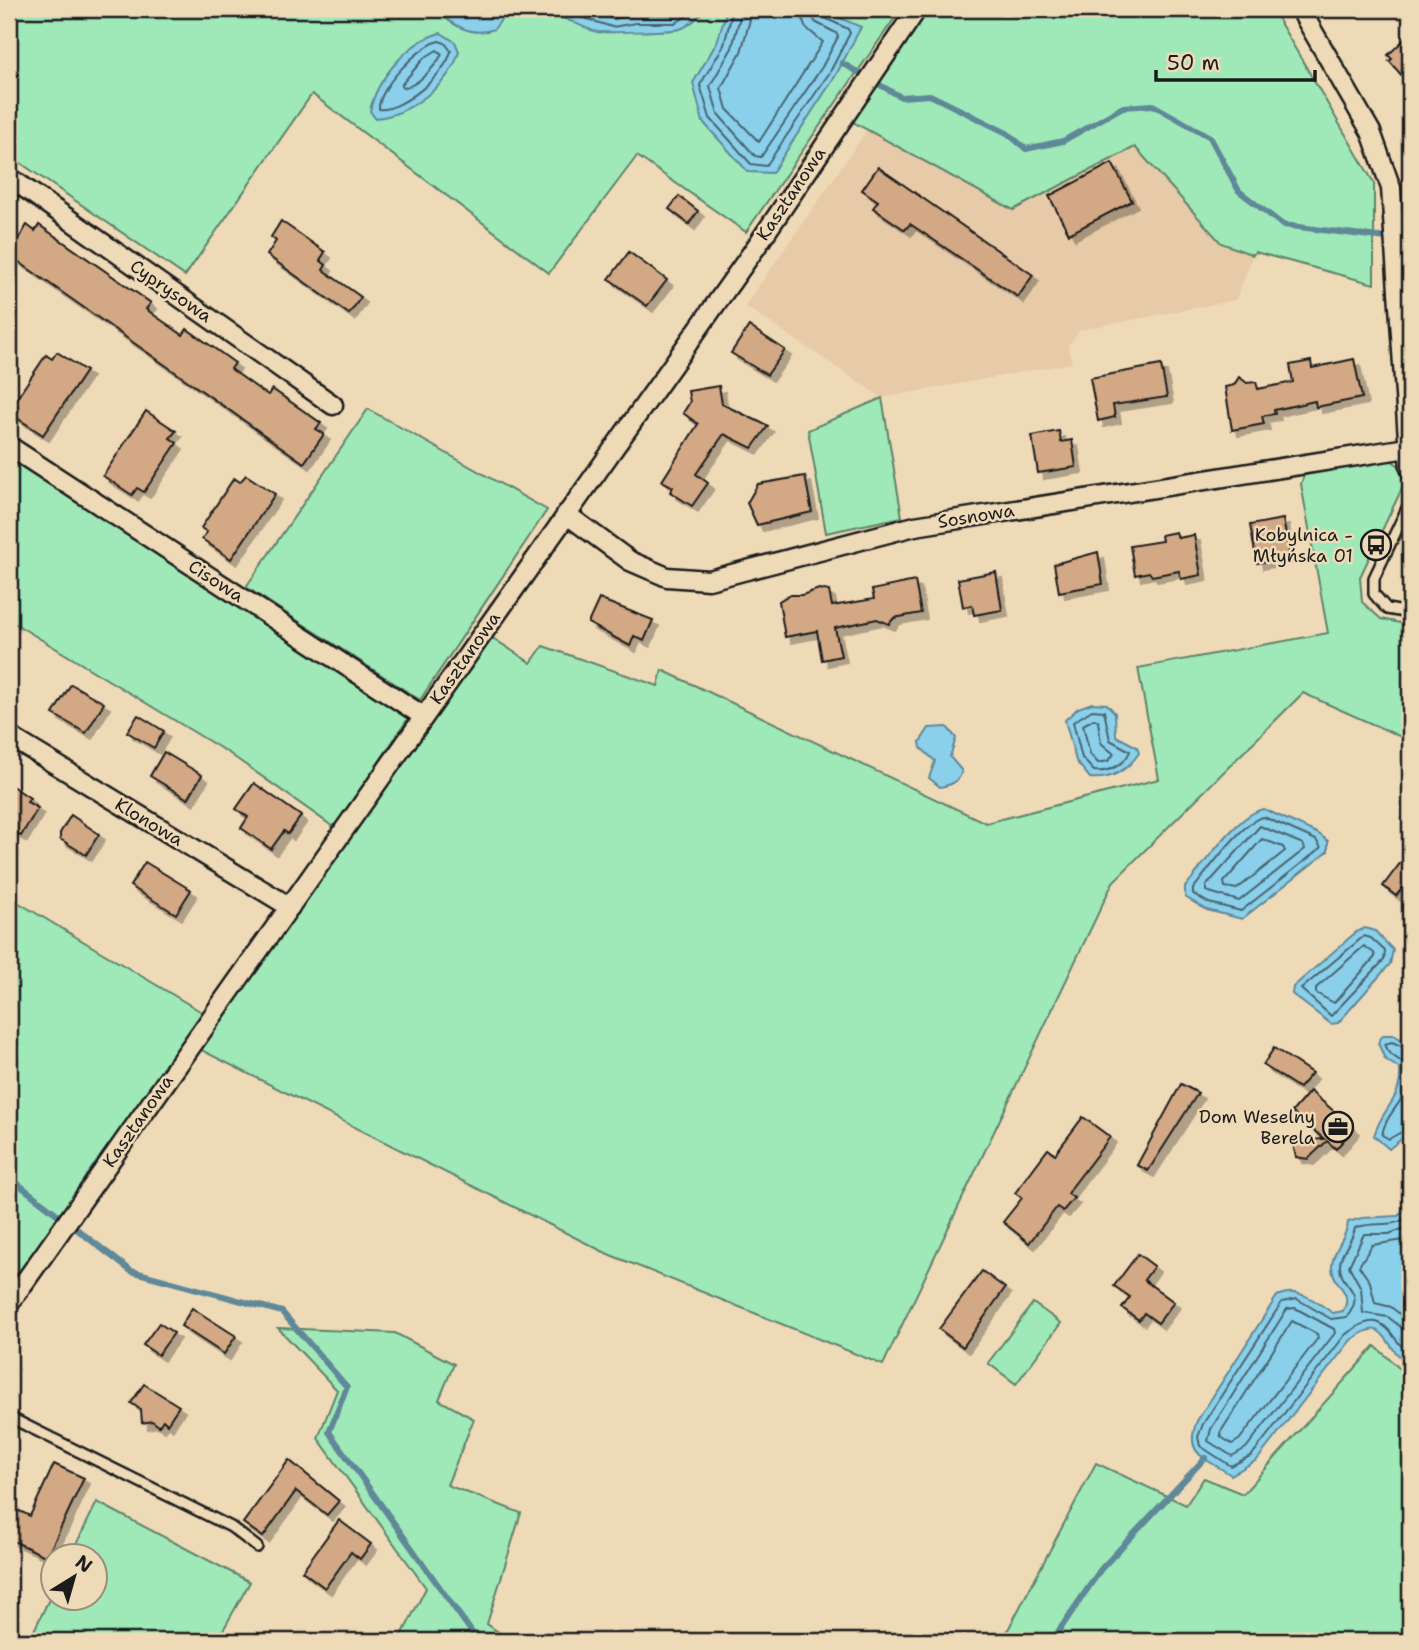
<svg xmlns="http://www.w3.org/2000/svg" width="1419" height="1650" viewBox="0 0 1419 1650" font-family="'Shantell Sans',sans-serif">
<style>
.built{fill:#e7cba8}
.green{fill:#9fe9b8;stroke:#5e826a;stroke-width:2}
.water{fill:#8ad0eb;stroke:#5e8898;stroke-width:2}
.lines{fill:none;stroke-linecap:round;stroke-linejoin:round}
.shore{stroke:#48646f;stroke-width:2}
.stream{stroke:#5e8898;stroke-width:6}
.building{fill:#d3a884;stroke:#1c1c1c;stroke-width:2;filter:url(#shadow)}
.service-casing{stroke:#1c1c1c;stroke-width:14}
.minor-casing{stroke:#1c1c1c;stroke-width:23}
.service{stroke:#efdab8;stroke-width:9}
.minor{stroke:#efdab8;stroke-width:18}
.labels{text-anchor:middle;stroke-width:5;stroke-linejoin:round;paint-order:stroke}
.street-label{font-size:18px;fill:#1c1c1c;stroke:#efdab8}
.poi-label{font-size:18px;fill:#1c1c1c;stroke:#efdab8;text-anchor:end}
</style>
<defs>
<filter id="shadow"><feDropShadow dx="6" dy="6" stdDeviation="0" flood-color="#0004"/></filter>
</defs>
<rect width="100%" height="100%" fill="#efdab8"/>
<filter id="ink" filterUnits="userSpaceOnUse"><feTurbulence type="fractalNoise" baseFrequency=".0143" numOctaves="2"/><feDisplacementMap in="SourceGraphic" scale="14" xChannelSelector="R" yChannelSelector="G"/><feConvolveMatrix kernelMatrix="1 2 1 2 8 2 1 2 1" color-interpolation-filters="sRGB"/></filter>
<g filter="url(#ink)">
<polygon class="built" points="867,130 1013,210 1135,147 1221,242 1253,255 1236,300 1080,330 1068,346 1072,363 882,398 745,306"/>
<g class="green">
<polygon points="9,9 901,9 746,232 637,156 549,273 312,94 185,276 9,155"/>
<polygon points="928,9 1272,9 1374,183 1374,284 1255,252 1253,255 1221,243 1135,147 1013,210 851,121"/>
<polygon points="882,398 902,517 826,533 808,430"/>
<polygon points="368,409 547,510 420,700 246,587"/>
<polygon points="9,456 409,717 335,828 230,754 9,620"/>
<polygon points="1389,459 1401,467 1404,484 1360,577 1362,602 1381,619 1410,625 1410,741 1303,693 1113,882 883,1365 608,1254 199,1049 491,637 531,663 543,646 658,686 662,670 986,823 1159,779 1138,668 1328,633 1301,484 1304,475"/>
<polygon points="9,897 205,1014 18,1273 9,1272"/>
<polygon points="1033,1303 1061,1323 1016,1384 988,1363"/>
<polygon points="278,1328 395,1333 454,1364 439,1400 474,1419 447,1485 521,1513 487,1624 511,1641 399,1641 426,1588 318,1438 337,1390"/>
<polygon points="1375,1346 1410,1378 1410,1641 1002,1641 1096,1463 1186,1505 1204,1478 1243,1494"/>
<polygon points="97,1502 250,1582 217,1641 29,1641 52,1593 52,1598 94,1598 94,1556 71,1555"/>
</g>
<g class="water">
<path d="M435,9H510L494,29C472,38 450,24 435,9Z"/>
<path d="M538,9H705C699,17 689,26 680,29C675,31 603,33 597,32C579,27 564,14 545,16Z"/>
<polygon points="727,9 819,9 861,27 836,75 772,173 748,172 703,122 693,83 717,42"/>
<path d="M441,33L455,42L459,51C452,83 408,116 375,118L370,111C376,80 409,40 441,33Z"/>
<path d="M1092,703L1107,704L1115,713L1116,736L1137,747L1139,753C1127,771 1111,780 1090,778L1076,761L1065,720L1078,708Z"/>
<path d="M947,727L956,738L950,757L962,771C959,782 951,785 940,787L929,778L935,761L921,748L920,742L929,728Z"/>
<path d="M1264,809L1319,834L1328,841V851L1242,919L1207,910L1185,897V887C1203,866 1238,813 1264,809Z"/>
<polygon points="1365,928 1375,931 1393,950 1390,964 1338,1023 1331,1024 1292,994 1293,987 1356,932"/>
<path d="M1383,1035H1394L1410,1045V1132L1389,1149L1374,1136C1382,1107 1402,1101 1400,1069L1385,1059L1378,1043Z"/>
<path d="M1410,1204V1366C1405,1361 1398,1356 1394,1350C1379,1328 1376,1322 1351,1340L1257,1460L1231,1475C1206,1458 1183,1455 1197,1421L1277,1296C1299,1286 1315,1301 1333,1313L1343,1311C1355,1291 1331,1285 1332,1265C1333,1249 1347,1238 1348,1222L1362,1218L1398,1216Z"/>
</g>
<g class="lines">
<g class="shore">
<polyline points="556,9 612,27 636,23 676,23 697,9"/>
<polyline points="581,9 613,19 635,14 672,15 682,9"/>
<polyline points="733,9 724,45 700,85 710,118 751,164 766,166 830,72 850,33 848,29 823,17 819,9"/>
<polyline points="742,9 732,48 710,86 718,114 755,156 761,157 822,67 838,37 836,33 815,22 810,9"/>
<polyline points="753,9 741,52 721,88 727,109 759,142 823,42 805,27 800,9"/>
<path d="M439,41L445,43L451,51C447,73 401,112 379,109C377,89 419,46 439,41Z"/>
<path d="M437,50L442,54C435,67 417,87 402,88V84L424,58Z"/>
<path d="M1092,710L1104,711L1110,740L1130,751C1125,765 1108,773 1094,771L1082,758L1073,722Z"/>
<polygon points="1094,719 1098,721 1101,743 1114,754 1108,761 1098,763 1090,754 1083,725"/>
<path d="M1264,817L1316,840L1321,848L1241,911L1209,903L1193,894V889C1206,873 1245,818 1264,817Z"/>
<polygon points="1260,826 1303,844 1305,849 1239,901 1206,891 1206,886"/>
<polygon points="1262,839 1283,847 1285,851 1237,889 1225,887 1224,882"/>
<polygon points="1364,936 1371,938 1385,951 1384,960 1331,1016 1301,989"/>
<polygon points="1364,946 1374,953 1375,957 1334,1003 1316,993 1316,988"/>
<path d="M1410,1050L1392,1042L1385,1044L1389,1053L1406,1065C1415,1100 1387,1106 1382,1135L1389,1139L1410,1127"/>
<path d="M1410,1215C1393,1230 1374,1220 1355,1228C1353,1242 1340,1251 1340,1265C1339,1288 1368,1289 1347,1317L1331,1319L1297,1299L1282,1302L1203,1424L1198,1437L1200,1446L1231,1466L1252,1455L1345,1335C1385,1304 1387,1334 1410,1356"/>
<polyline points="1410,1226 1389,1234 1364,1234 1349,1266 1361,1288 1363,1313 1388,1317 1401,1327 1410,1344"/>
<polyline points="1410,1239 1372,1245 1359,1266 1370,1282 1375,1303 1391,1307 1410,1322"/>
<polygon points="1295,1308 1334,1329 1335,1333 1246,1448 1232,1456 1208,1441 1211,1429 1287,1309"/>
<polygon points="1292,1321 1317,1334 1318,1338 1239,1440 1232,1444 1221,1437 1220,1433"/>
</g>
<g class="stream">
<polyline points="842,63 901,97 930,95 1007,133 1026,149 1063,141 1123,107 1153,105 1210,137 1239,191 1283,225 1410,241"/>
<polyline points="9,1177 131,1271 282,1312 347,1387 329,1432 478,1641"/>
<polyline points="1052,1641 1101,1569 1205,1458"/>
</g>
</g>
<g class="building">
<polygon points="1410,34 1410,85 1389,61 1392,59 1388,55"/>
<polygon points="1112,163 1132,201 1069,234 1049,196"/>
<polygon points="878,167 1033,275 1018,297 910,224 905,230 873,208 878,201 862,190"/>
<polygon points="679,196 698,211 689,224 669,209"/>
<polygon points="281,221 325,252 320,260 326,265 323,270 361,297 349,314 267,255 276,241 271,237"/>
<polygon points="27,225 35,231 39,225 151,303 146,309 154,315 183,335 187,329 235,363 231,369 260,390 268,395 272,389 321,423 316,429 324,434 304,463 9,255"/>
<polygon points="629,252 667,280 647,306 609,279"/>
<polygon points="749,326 785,350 767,375 731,353"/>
<polygon points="57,352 86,371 43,435 14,416 19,409 13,404 46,355 52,359"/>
<polygon points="1354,359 1362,398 1316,407 1315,401 1274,410 1275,414 1262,416 1264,424 1232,430 1225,387 1234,385 1239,377 1247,383 1256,382 1258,389 1293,382 1290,365 1311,361 1312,368"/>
<polygon points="1161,365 1167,397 1113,405 1115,417 1098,421 1090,378"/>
<polygon points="719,386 722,404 768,426 752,448 724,434 696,474 708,483 692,506 670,492 673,487 662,481 698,424 683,413 690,402 688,391"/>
<polygon points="146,411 176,431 170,438 177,443 144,492 137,488 132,495 103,476"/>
<polygon points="1059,431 1061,442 1072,440 1076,467 1038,473 1032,436"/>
<polygon points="246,475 275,494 231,559 202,539 207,532 201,528 234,478 240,482"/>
<polygon points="805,476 812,512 757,525 747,503 758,484"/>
<polygon points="1283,519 1290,557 1257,563 1250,525"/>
<polygon points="1176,532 1178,538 1194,535 1201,575 1181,579 1179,571 1152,576 1149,572 1135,575 1130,546 1162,541 1161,535"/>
<polygon points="1098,552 1103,584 1059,592 1054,564"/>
<polygon points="996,572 1002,610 974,615 972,605 963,607 958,579"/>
<polygon points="915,581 921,613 894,618 889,624 877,619 835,628 841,656 822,660 817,631 785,637 779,601 789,595 802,595 819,589 829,591 832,606 874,599 872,590"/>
<polygon points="599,599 653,620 644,641 634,636 630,646 588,623"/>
<polygon points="71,684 104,703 86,733 53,714"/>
<polygon points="138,715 164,731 154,748 127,732"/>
<polygon points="164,752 202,775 188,799 150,776"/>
<polygon points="254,783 301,816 288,834 284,831 271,849 241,828 248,817 236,809"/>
<polygon points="9,784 30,798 27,802 38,808 21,836 10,830 9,832"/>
<polygon points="71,815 99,834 86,855 60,839 60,833"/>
<polygon points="1410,850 1410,879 1396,896 1383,886"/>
<polygon points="145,862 191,890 176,914 130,886"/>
<polygon points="1274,1048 1312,1073 1299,1088 1263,1065"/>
<polygon points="1181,1084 1198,1093 1148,1171 1137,1165"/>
<polygon points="1310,1091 1354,1128 1336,1149 1327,1141 1308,1159 1296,1157 1292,1141 1324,1139 1292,1112"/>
<polygon points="1083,1117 1110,1137 1072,1187 1068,1194 1074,1198 1063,1211 1057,1207 1029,1243 1003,1222 1022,1198 1015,1193 1048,1149 1055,1154"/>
<polygon points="1138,1254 1154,1266 1144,1280 1174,1302 1158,1323 1144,1313 1139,1320 1122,1308 1130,1297 1114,1286"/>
<polygon points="982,1271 1005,1288 963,1347 939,1329"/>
<polygon points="192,1308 236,1336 224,1354 181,1326"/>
<polygon points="159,1323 174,1333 158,1355 143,1345"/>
<polygon points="144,1384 179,1406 167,1424 163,1420 159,1426 152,1421 142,1423 141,1410 131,1403"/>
<polygon points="289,1460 339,1501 327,1515 296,1491 263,1537 243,1523"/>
<polygon points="54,1464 84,1478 47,1557 9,1539 9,1506 30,1516"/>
<polygon points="339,1520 371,1544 360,1559 351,1552 325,1588 302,1571"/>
</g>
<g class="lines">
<g class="service-casing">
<g id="service">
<polyline points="1410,502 1374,578 1374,594 1387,609 1410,613"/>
<polyline points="9,1417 231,1527 257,1547"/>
</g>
</g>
<g class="minor-casing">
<g id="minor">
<polyline points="1300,9 1371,132 1391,188 1410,468"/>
<polyline points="9,177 333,405"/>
<polyline points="9,446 423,716"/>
<polyline points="566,514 630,561 667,577 709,580 915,526 1407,448"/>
<polyline points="9,736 290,907"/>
<polyline points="9,1304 756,247 917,9"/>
</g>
</g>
<use href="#service" class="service"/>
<use href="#minor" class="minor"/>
</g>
</g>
<defs>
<g id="bus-ring" transform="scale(1.575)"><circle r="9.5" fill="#efdab8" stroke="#1c1c1c" stroke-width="1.5"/><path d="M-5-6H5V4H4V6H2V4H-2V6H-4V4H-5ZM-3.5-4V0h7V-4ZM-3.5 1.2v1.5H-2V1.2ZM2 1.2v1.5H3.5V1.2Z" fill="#1c1c1c"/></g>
<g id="office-ring" transform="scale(1.575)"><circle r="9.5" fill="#efdab8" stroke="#1c1c1c" stroke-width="1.5"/><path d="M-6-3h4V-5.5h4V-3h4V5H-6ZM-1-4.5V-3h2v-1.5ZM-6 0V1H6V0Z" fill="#1c1c1c"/></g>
</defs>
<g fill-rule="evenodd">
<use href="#bus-ring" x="1376" y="545"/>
<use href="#office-ring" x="1338" y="1127"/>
</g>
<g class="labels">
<g class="street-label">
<text transform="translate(791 194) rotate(-56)" y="6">Kasztanowa</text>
<text transform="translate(171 291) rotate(35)" y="6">Cyprysowa</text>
<text transform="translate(976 516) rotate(-9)" y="6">Sosnowa</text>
<text transform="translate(216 581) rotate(33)" y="6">Cisowa</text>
<text transform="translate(465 658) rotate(-55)" y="6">Kasztanowa</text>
<text transform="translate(149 822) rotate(31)" y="6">Klonowa</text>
<text transform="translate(138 1121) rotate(-55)" y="6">Kasztanowa</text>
</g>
<g class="poi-label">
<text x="1353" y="541">Kobylnica -<tspan x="1353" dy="21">Młyńska 01</tspan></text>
<text x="1315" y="1123">Dom Weselny<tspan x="1315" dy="21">Berela</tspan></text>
</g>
</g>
<rect width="1419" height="1650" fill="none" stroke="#efdab8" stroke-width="35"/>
<rect x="18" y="18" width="1384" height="1615" fill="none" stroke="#1c1c1c" stroke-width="2.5" filter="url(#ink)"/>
<g transform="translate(74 1577) rotate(37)"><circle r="33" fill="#efdab8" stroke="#9b8e7a" stroke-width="2"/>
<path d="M0-5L12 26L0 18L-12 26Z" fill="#1c1c1c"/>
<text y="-10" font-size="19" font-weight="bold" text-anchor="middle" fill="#1c1c1c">N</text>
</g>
<path d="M1156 70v10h159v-10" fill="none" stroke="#1c1c1c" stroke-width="3.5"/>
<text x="1167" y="70" font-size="21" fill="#1c1c1c" stroke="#efdab8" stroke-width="5" paint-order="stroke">50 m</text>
</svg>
